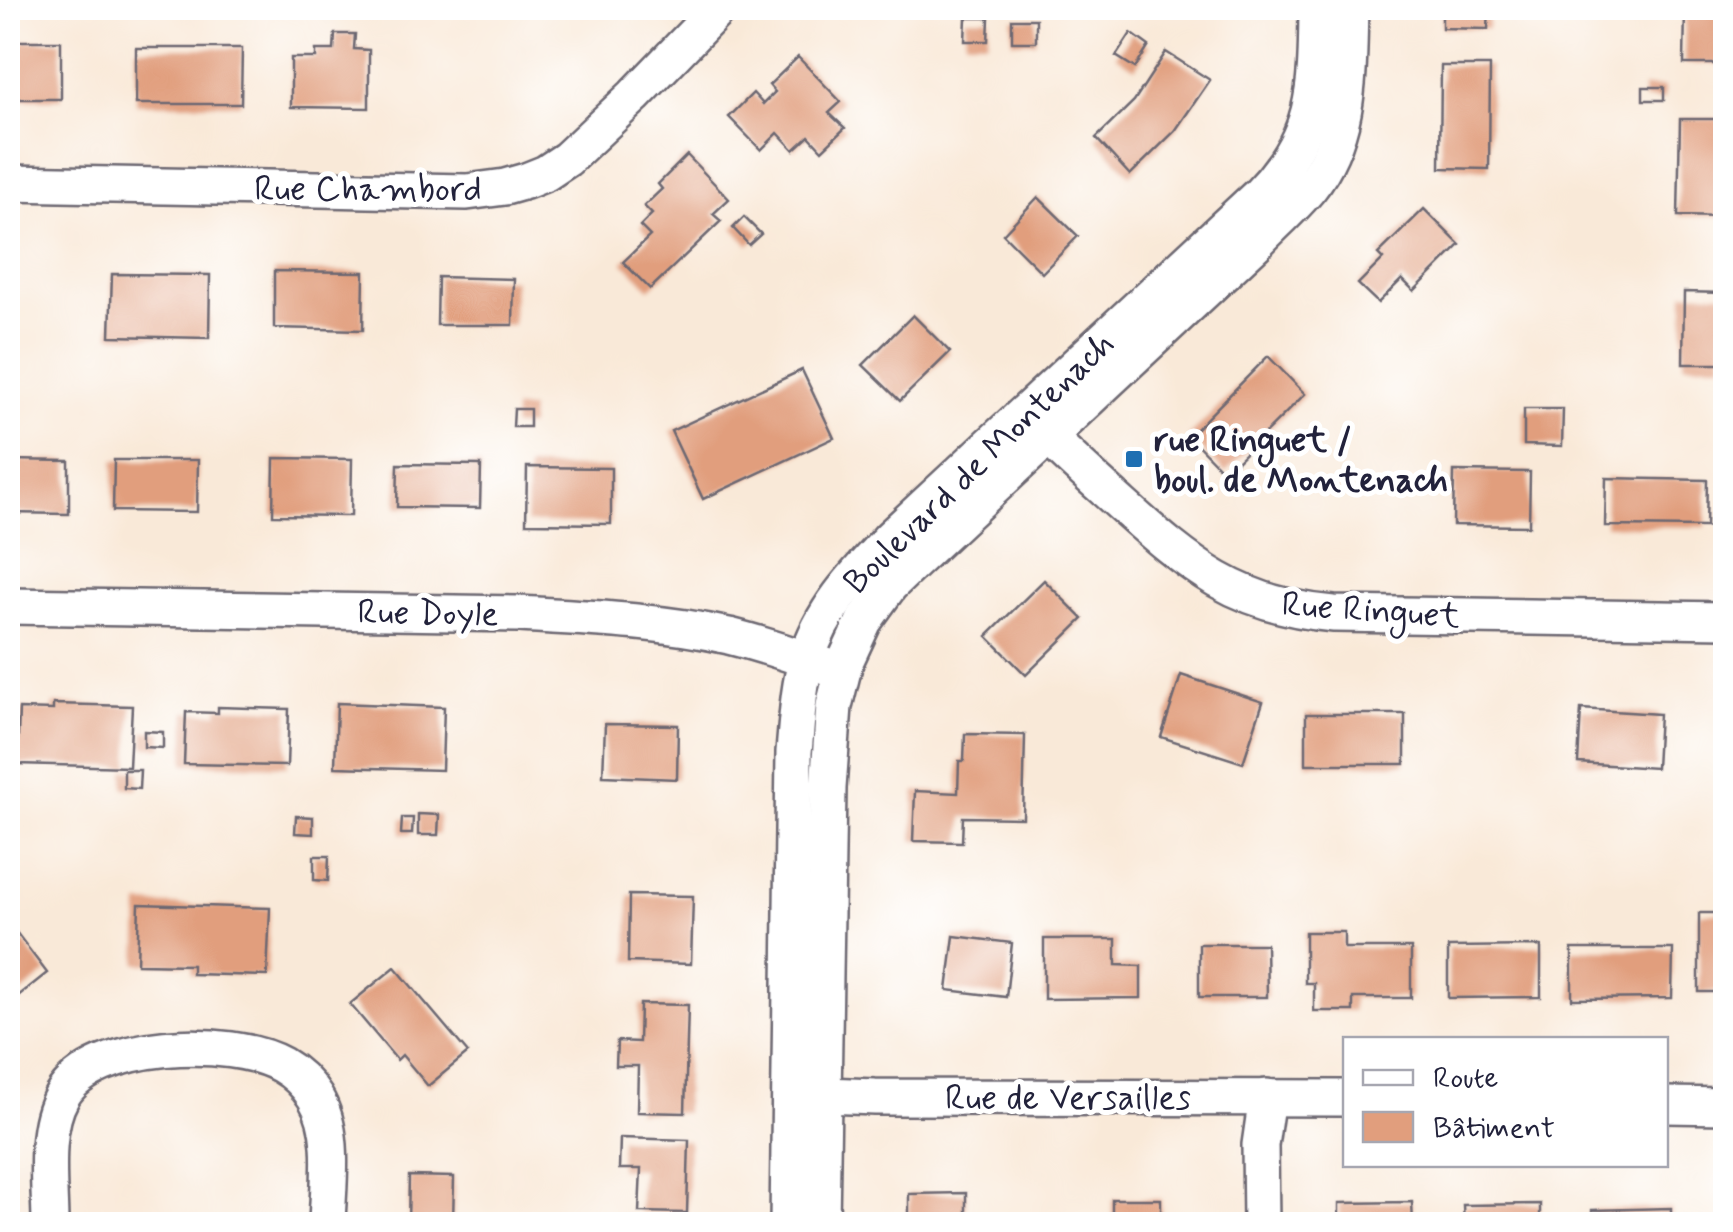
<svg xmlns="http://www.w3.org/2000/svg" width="1733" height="1232" viewBox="0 0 1733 1232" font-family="Mynerve,sans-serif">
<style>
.building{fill:#e19e7d}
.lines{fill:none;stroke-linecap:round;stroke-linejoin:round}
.street-casing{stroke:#6d6872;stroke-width:40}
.street{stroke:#fff;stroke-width:35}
.poi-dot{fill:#1f6fb2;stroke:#fff;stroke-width:4}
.labels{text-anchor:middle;stroke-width:10;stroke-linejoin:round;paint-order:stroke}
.street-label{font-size:35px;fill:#22223b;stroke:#fff}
.poi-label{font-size:35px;font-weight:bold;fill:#22223b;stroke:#fff;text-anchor:start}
</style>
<rect width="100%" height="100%" fill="#fff"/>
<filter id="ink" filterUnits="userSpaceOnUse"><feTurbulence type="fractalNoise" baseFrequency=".01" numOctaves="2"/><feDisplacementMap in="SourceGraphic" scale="20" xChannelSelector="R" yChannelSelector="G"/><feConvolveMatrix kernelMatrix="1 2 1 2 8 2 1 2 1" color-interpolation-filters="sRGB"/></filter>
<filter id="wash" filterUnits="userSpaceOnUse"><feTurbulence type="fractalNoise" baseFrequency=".0048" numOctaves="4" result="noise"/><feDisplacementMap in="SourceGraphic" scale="40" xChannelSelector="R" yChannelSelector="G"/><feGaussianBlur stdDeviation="2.25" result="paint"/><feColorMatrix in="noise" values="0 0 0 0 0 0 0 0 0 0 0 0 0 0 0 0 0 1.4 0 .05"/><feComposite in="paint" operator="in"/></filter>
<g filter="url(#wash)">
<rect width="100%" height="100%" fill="#f9e9d8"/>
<g id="blocks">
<g class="building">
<polygon points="1442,8 1489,8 1488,29 1442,28"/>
<polygon points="1685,8 1726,8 1726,64 1684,64"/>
<polygon points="966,18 989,18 988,41 965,41"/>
<rect x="1012" y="19" width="24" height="23"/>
<polygon points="1131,33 1149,46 1135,68 1116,56"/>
<polygon points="335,34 355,34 354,49 369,50 369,108 291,107 291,58 316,58 316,50 334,50"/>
<rect x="8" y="41" width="53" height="58"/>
<polygon points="136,48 242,48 241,104 136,104"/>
<polygon points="1166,52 1210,80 1175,131 1130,175 1096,138 1134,101"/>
<polygon points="798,57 841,102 829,113 845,128 822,150 809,136 794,150 778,133 761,150 729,117 753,93 763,104 775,92 769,85"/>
<polygon points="1441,66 1490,66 1489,169 1440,168"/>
<rect x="1643" y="87" width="21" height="13"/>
<polygon points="1680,119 1725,119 1724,217 1678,216"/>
<polygon points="687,155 729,199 713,214 721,221 650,289 623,262 650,236 640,226 652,214 644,206 662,189 658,184"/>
<polygon points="1038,197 1078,236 1042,273 1003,234"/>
<polygon points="1424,209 1460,245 1414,291 1402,279 1378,303 1358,284 1383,259 1378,254"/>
<polygon points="744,217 761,234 749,245 733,228"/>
<polygon points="274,271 364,272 363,330 274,328"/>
<polygon points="112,274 210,275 209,338 110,336"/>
<polygon points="438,277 514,279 513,325 437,325"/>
<polygon points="1684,292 1724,293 1722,364 1683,364"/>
<polygon points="913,315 950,352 900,401 863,365"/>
<polygon points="1268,356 1305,394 1225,473 1189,436"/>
<polygon points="802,370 834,438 703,499 671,431"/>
<polygon points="514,409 530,409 530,427 513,427"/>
<polygon points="1524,409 1563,409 1562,446 1524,445"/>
<polygon points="274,458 352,459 351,516 273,515"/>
<polygon points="8,460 69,461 69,514 8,513"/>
<polygon points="114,460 198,460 197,512 113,511"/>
<polygon points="398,464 481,465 480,508 397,507"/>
<polygon points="527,467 611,468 611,524 526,523"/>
<polygon points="1454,471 1530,472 1529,526 1453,525"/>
<polygon points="1606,478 1707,480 1706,527 1605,526"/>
<polygon points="1044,580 1083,619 1026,675 987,636"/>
<polygon points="1181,675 1263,702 1243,763 1161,737"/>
<polygon points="337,703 444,707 442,770 335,767"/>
<polygon points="53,704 132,706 129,767 17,764 19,709 53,710"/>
<polygon points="218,707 289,709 287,766 184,764 186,712 218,713"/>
<polygon points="1581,709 1659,714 1656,768 1578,763"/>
<rect x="1306" y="714" width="99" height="50"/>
<polygon points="605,724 678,725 677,779 603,776"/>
<polygon points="144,731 163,732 163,748 144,747"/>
<polygon points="965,734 1025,735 1023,818 963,817 962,842 913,841 915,791 958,793 959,761 964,761"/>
<polygon points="124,770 140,770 139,789 124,788"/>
<polygon points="418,814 439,815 438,835 418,835"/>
<polygon points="296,816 313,817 313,834 295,833"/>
<polygon points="402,818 413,818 412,834 401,834"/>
<polygon points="314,856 329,856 328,881 314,880"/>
<polygon points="629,895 693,896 691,964 628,962"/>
<polygon points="139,904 270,908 267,976 192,974 192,965 137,964"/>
<rect x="1699" y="913" width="27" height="79"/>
<polygon points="16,932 47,973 8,1004 8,938"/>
<polygon points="1305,932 1344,932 1344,948 1411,948 1411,998 1353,998 1353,1011 1314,1011 1314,983 1305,983"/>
<polygon points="954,936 1012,943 1006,997 947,990"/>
<polygon points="1044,939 1116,939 1116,965 1141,966 1141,998 1044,999"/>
<polygon points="1199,944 1266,944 1267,997 1199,997"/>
<polygon points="1541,946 1541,997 1448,998 1448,947"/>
<polygon points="1572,949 1673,949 1672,998 1572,999"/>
<polygon points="395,967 468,1053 428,1086 402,1055 397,1060 350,1004"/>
<polygon points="640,1004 688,1005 685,1113 637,1112 638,1066 616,1066 617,1041 639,1042"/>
<polygon points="620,1138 689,1140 687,1213 639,1212 641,1169 619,1169"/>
<polygon points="409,1176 454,1177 453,1224 408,1224"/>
<polygon points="966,1193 966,1224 909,1224 909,1194"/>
<rect x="1112" y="1199" width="49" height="25"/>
<polygon points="1412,1202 1413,1224 1339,1224 1339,1203"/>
<polygon points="1540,1204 1540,1224 1464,1224 1463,1205"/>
<polygon points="1671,1208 1671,1224 1592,1224 1592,1210"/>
</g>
</g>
</g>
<g filter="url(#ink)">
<use href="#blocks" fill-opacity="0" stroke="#6d6872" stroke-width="2.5"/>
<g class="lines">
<g class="street-casing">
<g id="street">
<polyline points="8,183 467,192 505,187 526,181 546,173 567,159 634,96 719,8"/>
<path d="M1032,420C1060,450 1091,477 1121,504C1190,566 1237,606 1334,614L1726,620"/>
<path d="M8,606L520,614C590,618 661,621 729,636C761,644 794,655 826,666"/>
<polyline points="801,1094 875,1097 1346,1098"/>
<polyline points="1666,1105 1726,1106"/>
<path d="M50,1224C50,1186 42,1130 62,1096C94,1040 231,1036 282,1065C296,1073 307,1084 315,1097C337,1133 328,1183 327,1224"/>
<path d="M788,1224L794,752C797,721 798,688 807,659C821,610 856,574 890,538L1260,194C1318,134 1316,86 1317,8"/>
<path d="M821,1224L828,788L834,706L845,662L864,621L890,585L914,562L1256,243C1274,224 1294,207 1310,187C1352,134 1348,71 1350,8"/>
<polyline points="1261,1224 1260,1145 1267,1097"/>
</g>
</g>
<use href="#street" class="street"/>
</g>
</g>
<rect class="poi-dot" x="1124" y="449" width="20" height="20" rx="5"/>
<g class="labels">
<g class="street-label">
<text x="368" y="200">Rue Chambord</text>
<text transform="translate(978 462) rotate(-44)" y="12">Boulevard de Montenach</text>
<text transform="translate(1371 609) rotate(4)" y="12">Rue Ringuet</text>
<text transform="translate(428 612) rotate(1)" y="12">Rue Doyle</text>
<text x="1068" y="1109">Rue de Versailles</text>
</g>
<g class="poi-label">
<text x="1154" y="451">rue Ringuet /<tspan x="1154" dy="40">boul. de Montenach</tspan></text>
</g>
</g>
<rect width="1733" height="1232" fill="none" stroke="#fff" stroke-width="40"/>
<rect x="1343" y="1037" width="325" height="130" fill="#ffffff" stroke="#a7a7b1" stroke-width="2.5"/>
<rect x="1363" y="1070" width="50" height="15" fill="#ffffff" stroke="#a7a7b1" stroke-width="2.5"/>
<text x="1433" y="1087" font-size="30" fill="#22223b">Route</text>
<rect x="1363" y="1112" width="50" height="30" fill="#e19e7d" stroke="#a7a7b1" stroke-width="2.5"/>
<text x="1433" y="1137" font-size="30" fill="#22223b">Bâtiment</text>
</svg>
